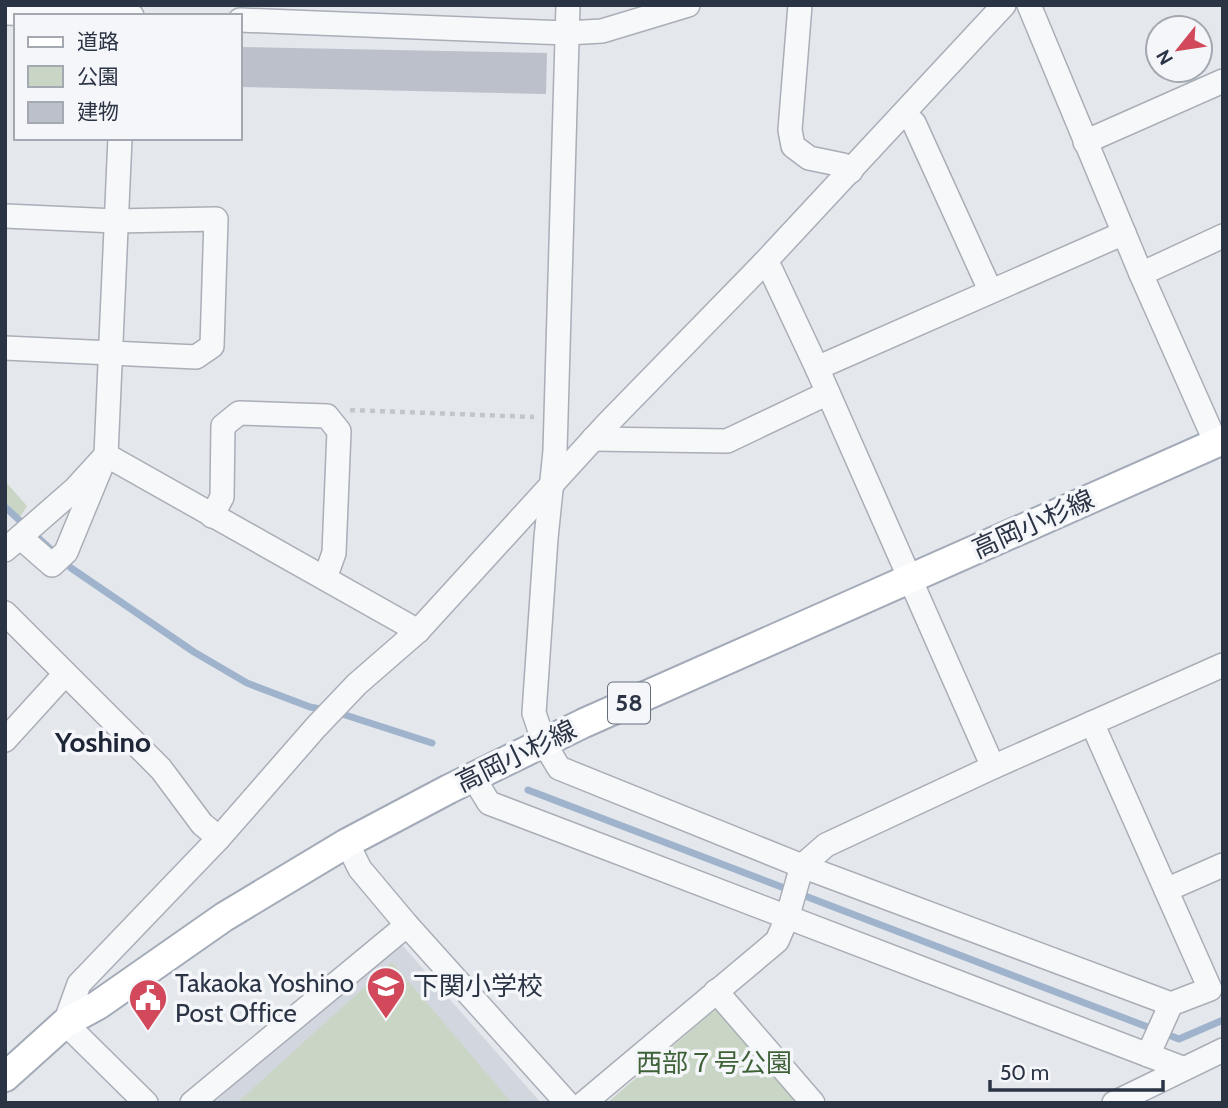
<svg xmlns="http://www.w3.org/2000/svg" width="1228" height="1108" viewBox="0 0 1228 1108" font-family="Cabin,'Noto Sans JP',sans-serif">
<style>
.built{fill:#d2d6de}
.green{fill:#c9d6c5}
.lines{fill:none;stroke-linecap:round;stroke-linejoin:round}
.stream{stroke:#9fb4cc;stroke-width:7}
.building{fill:#bbc0ca}
.minor-casing{stroke:#a9aeb7;stroke-width:26}
.major-casing{stroke:#a3abb8;stroke-width:32}
.path{stroke:#c2c5cb;stroke-width:4.5;stroke-dasharray:5 5;stroke-linecap:butt}
.minor{stroke:#f7f8fa;stroke-width:23}
.major{stroke:#fff;stroke-width:28}
.labels{text-anchor:middle;stroke-width:7;stroke-linejoin:round;paint-order:stroke}
.shield{fill:#f4f6f9;stroke:#676e7b;stroke-width:2}
.shield-label{font-size:24px;font-weight:bold;fill:#2b3445}
.street-label{font-size:26px;fill:#2b3445;stroke:#f4f6f9}
.poi-label{font-size:26px;fill:#2b3445;stroke:#f4f6f9;text-anchor:start}
.park-label{font-size:26px;fill:#3f6138;stroke:#f4f6f9}
.neighbourhood-label{font-size:28px;font-weight:bold;fill:#1d2536;stroke:#f4f6f9}
</style>
<rect width="100%" height="100%" fill="#e4e7ec"/>
<polygon class="built" points="395,937 541,1103 214,1103"/>
<g class="green">
<polygon points="5,481 27,506 20,517 5,504"/>
<polygon points="392,962 512,1103 237,1103"/>
<polygon points="718,1007 800,1103 607,1103"/>
</g>
<g class="lines">
<g class="stream">
<polyline points="5,507 71,568 194,652 247,683 310,707 325,710"/>
<polyline points="336,712 432,743"/>
<polyline points="528,790 1179,1039 1223,1020"/>
</g>
</g>
<polygon class="building" points="240,47 547,53 546,94 240,87"/>
<g class="lines">
<g class="minor-casing">
<g id="minor">
<polyline points="568,5 555,451 546,538 534,713 544,743 559,768 802,866 1171,1004 1210,989 1092,723"/>
<polyline points="800,5 790,130 793,146 809,158 843,165 851,171"/>
<polyline points="1029,5 1141,274 1216,443"/>
<polyline points="5,13 132,16"/>
<polyline points="240,20 567,33 602,31 688,5"/>
<polyline points="904,114 914,123 990,290"/>
<polyline points="1085,142 1223,81"/>
<polyline points="5,216 116,221 216,219 212,346 196,357 5,348"/>
<polyline points="764,263 771,270 817,368 993,767"/>
<polyline points="1141,274 1223,236"/>
<polyline points="817,368 1124,233"/>
<polyline points="593,439 727,441 828,393"/>
<polyline points="212,516 222,497 223,426 239,413 327,416 339,431 334,553 325,578"/>
<polyline points="20,537 75,489 106,455 418,631"/>
<polyline points="5,550 20,537 52,565 66,552 106,455 120,138"/>
<polyline points="5,613 161,769 202,824 219,838"/>
<polyline points="5,740 65,674"/>
<polyline points="473,777 489,803 1182,1068"/>
<polyline points="347,843 360,869 407,925 567,1103"/>
<polyline points="1166,890 1223,865"/>
<polyline points="716,991 813,1103"/>
<polyline points="1148,1055 1171,1004"/>
<polyline points="146,1103 65,1023 79,984 219,838 316,727 357,684 418,631 607,424 764,263 1004,5"/>
<polyline points="192,1103 407,925"/>
<polyline points="584,1103 777,941 787,918 802,866 826,845 993,767 1223,665"/>
<polyline points="1114,1103 1223,1050"/>
</g>
</g>
<g class="major-casing">
<polyline id="major" points="5,1077 65,1023 98,1005 224,917 347,843 449,789 584,723 1223,440"/>
</g>
<polyline class="path" points="350,410 534,417"/>
<use href="#minor" class="minor"/>
<use href="#major" class="major"/>
</g>
<defs>
<g id="school-pin" transform="scale(2.0125)"><path d="M0 17L-7.5 6A9.5 9.5 0 1 1 7.5 6Z" fill="#d1495b" stroke="#f4f6f9"/><path d="M0-5L7-2L0 1L-7-2ZM-4 1L0 2.5L4 1V4Q0 6-4 4Z" fill="#fff"/></g>
<g id="civic-pin" transform="scale(2.0125)"><path d="M0 17L-7.5 6A9.5 9.5 0 1 1 7.5 6Z" fill="#d1495b" stroke="#f4f6f9"/><path d="M-.6-6.5H3V-4.5H.6V-3L4-1V1h2V6H-6V1h2V-1L-.6-3ZM-1.2 2.5V6h2.4V2.5Z" fill="#fff"/></g>
</defs>
<g fill-rule="evenodd">
<use href="#school-pin" x="386" y="986"/>
<use href="#civic-pin" x="148" y="998"/>
</g>
<g class="labels">
<rect class="shield" x="608" y="682.5" width="42" height="41" rx="5"/>
<g class="shield-label">
<text x="629" y="711">58</text>
</g>
<g class="street-label">
<text transform="translate(1033 524) rotate(-24)" y="9">高岡小杉線</text>
<text transform="translate(516 756) rotate(-26)" y="9">高岡小杉線</text>
</g>
<g class="poi-label">
<text x="175" y="992">Takaoka Yoshino<tspan x="175" dy="30">Post Office</tspan></text>
<text x="413" y="995">下関小学校</text>
</g>
<g class="park-label">
<text x="714" y="1072">西部７号公園</text>
</g>
<g class="neighbourhood-label">
<text x="103" y="752">Yoshino</text>
</g>
</g>
<rect width="1228" height="1108" fill="none" stroke="#2b3445" stroke-width="14"/>
<rect x="14" y="14" width="228" height="126" fill="#f4f6f9" stroke="#a4a8b1" stroke-width="2"/>
<rect x="28" y="37" width="35" height="10" fill="#ffffff" stroke="#a4a8b1" stroke-width="2"/>
<text x="77" y="49" font-size="21" fill="#2b3445">道路</text>
<rect x="28" y="66" width="35" height="21" fill="#c9d6c5" stroke="#a4a8b1" stroke-width="2"/>
<text x="77" y="84" font-size="21" fill="#2b3445">公園</text>
<rect x="28" y="102" width="35" height="21" fill="#bbc0ca" stroke="#a4a8b1" stroke-width="2"/>
<text x="77" y="119" font-size="21" fill="#2b3445">建物</text>
<g transform="translate(1179 49) rotate(240)"><circle r="33" fill="#f4f6f9" stroke="#a4a8b1" stroke-width="2"/>
<path d="M0-5L12 26L0 18L-12 26Z" fill="#d1495b"/>
<text y="-10" font-size="19" font-weight="bold" text-anchor="middle" fill="#2b3445">N</text>
</g>
<path d="M990 1080v10h173v-10" fill="none" stroke="#2b3445" stroke-width="3.5"/>
<text x="1000" y="1080" font-size="21" fill="#2b3445" stroke="#f4f6f9" stroke-width="5" paint-order="stroke">50 m</text>
</svg>
